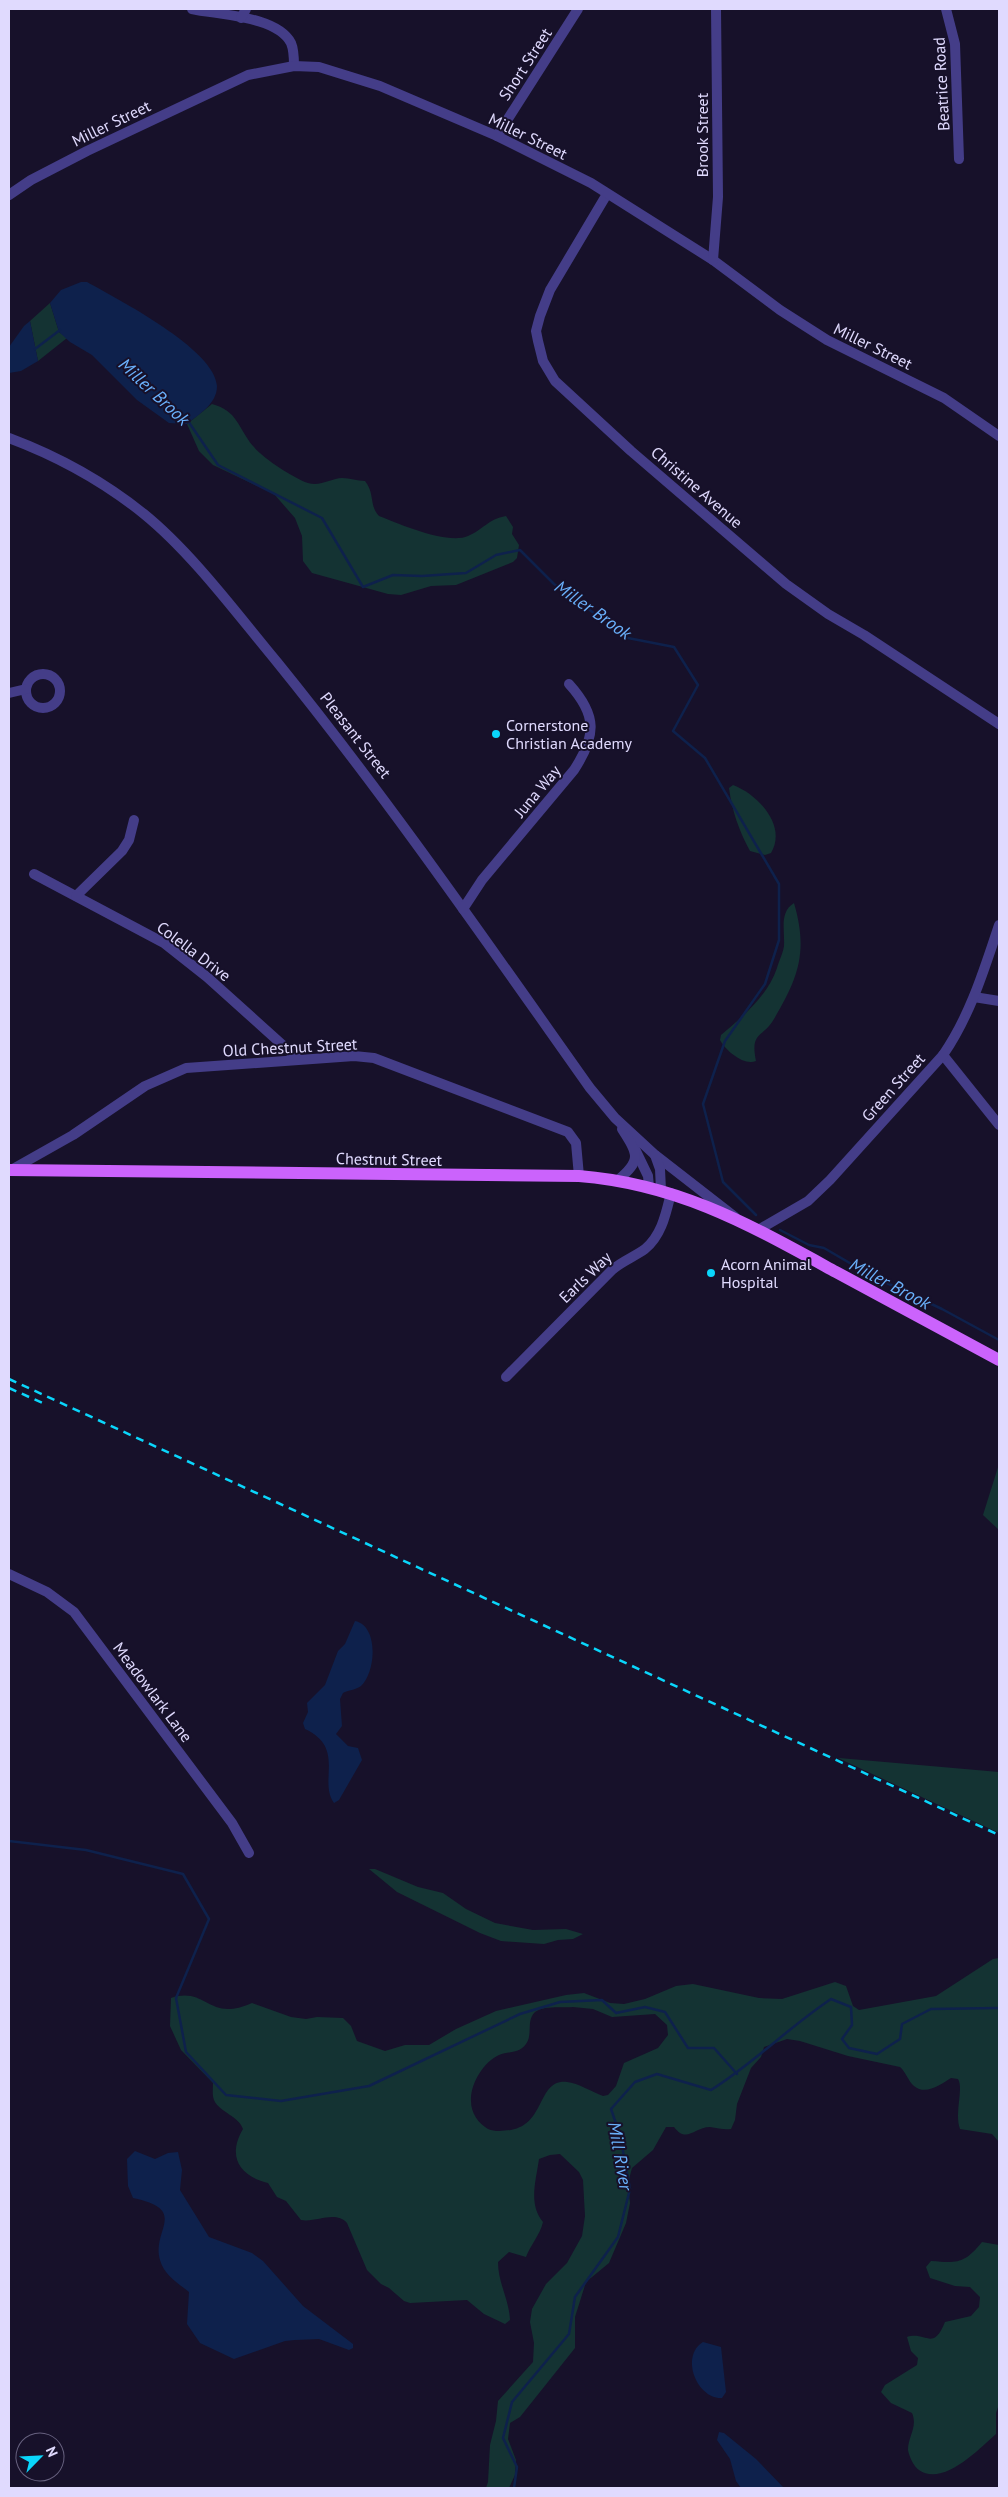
<svg xmlns="http://www.w3.org/2000/svg" width="1008" height="2497" viewBox="0 0 1008 2497" font-family="'PT Sans',sans-serif">
<style>
.green{fill:#143333;fill-rule:evenodd}
.water{fill:#0e214c}
.lines{fill:none;stroke-linecap:round;stroke-linejoin:round}
.stream{stroke:#0e214c;stroke-width:2.5}
.minor{stroke:#443d88;stroke-width:10}
.major{stroke:#cb63fc;stroke-width:12}
.rail{stroke:#0ad6fb;stroke-width:2.5;stroke-dasharray:8 6;stroke-linecap:butt}
.poi-dot{fill:#0ad6fb;stroke:#17112a;stroke-width:2}
.labels{text-anchor:middle;stroke-width:4;stroke-linejoin:round;paint-order:stroke}
.street-label{font-size:16px;fill:#e0dafe;stroke:#17112a}
.poi-label{font-size:16px;fill:#e0dafe;stroke:#17112a;text-anchor:start}
.water-label{font-size:18px;font-style:italic;fill:#6ab1fc;stroke:#17112a}
</style>
<rect width="100%" height="100%" fill="#17112a"/>
<g class="green">
<polygon points="50,303 59,332 67,338 38,361 30,321"/>
<path d="M212,404C238,411 238,428 253,446C264,459 292,477 308,483C320,487 332,478 342,478C350,478 357,481 365,481C375,493 369,506 379,516C399,524 448,545 468,536C483,530 488,519 506,516L513,527L512,534L519,545L517,558L513,562L456,585L431,586L401,595L388,594L312,573L303,561L302,536L295,518L274,494L213,465L199,451L187,424Z"/>
<path d="M733,785C759,795 787,826 771,853L765,855L750,851C739,831 732,811 729,788Z"/>
<path d="M794,903C808,951 799,977 774,1019C762,1039 750,1031 756,1061C744,1066 726,1051 720,1040L721,1035C743,1016 767,997 777,968C779,961 783,953 784,946C785,931 779,912 794,903Z"/>
<polygon points="999,1464 999,1530 983,1515"/>
<polygon points="839,1758 999,1772 999,1833 838,1758"/>
<polygon points="369,1869 375,1869 418,1887 443,1893 466,1909 495,1923 533,1930 566,1929 583,1934 573,1939 558,1940 544,1944 501,1941 480,1933 397,1892"/>
<path d="M999,1958V2142L992,2134L960,2129C954,2112 964,2089 958,2079L951,2078C941,2084 926,2096 914,2086C908,2081 906,2072 900,2067L848,2056L800,2041L787,2039L764,2047L761,2057L751,2068L737,2104L735,2120L731,2129C724,2130 718,2128 710,2127C694,2127 687,2144 674,2127H666L653,2150L632,2168L628,2183L630,2203L626,2223L609,2263L586,2282L575,2317V2348L520,2417L510,2423L508,2439L516,2460L515,2475L509,2488H486L488,2482L490,2445L496,2421L498,2401L533,2362L534,2343L530,2322L532,2309L546,2284L567,2263L582,2236L585,2216L583,2180L579,2172L560,2154L550,2155L539,2159C536,2181 528,2204 543,2222C540,2235 531,2244 526,2257L509,2252L498,2262C498,2283 509,2299 510,2320L505,2324L484,2314L467,2300L410,2303L404,2301L389,2288L381,2284L367,2270L347,2223C335,2210 316,2223 301,2220L286,2201L277,2197L268,2183C239,2176 227,2156 243,2129C239,2116 219,2112 214,2100C212,2095 213,2088 213,2083L181,2050L170,2026L171,1998C207,1986 208,2023 252,2003L291,2017L306,2019L317,2017L343,2018L351,2026L357,2041L385,2051L405,2045H429L456,2029L496,2011L566,1995L584,1993L610,2003L624,2004L645,1999L676,1986L693,1984L759,1998L782,1999L835,1982L846,1986L853,2006L859,2010L936,1996L993,1959ZM573,2007L593,2009L612,2017L655,2014L667,2025L668,2035L658,2048L624,2063L616,2086L608,2095L603,2096C592,2092 578,2083 567,2082C537,2079 546,2124 511,2130C503,2131 495,2132 488,2129C478,2123 471,2113 471,2101C470,2085 483,2062 499,2055C508,2051 519,2054 526,2044C533,2035 526,2020 535,2012C544,2005 562,2008 573,2007Z"/>
<path d="M982,2242L999,2245V2404L996,2413V2434C979,2449 943,2487 919,2470C914,2467 909,2456 908,2450C908,2436 918,2427 912,2413L891,2403L881,2392L885,2385L917,2365L918,2358L911,2351L907,2337C926,2331 933,2352 945,2322L971,2316L979,2307L980,2297L970,2287L955,2286L930,2278L926,2267L931,2261C958,2263 964,2264 982,2242Z"/>
</g>
<g class="water">
<path d="M81,282H87C117,299 215,349 217,386C217,404 199,414 187,424L169,423L137,400L92,355L70,342L59,332L50,303L61,290Z"/>
<polygon points="30,321 38,361 21,371 9,373 9,347 24,326"/>
<path d="M355,1621C379,1626 376,1672 361,1686C356,1690 348,1690 343,1693L340,1699L342,1726L336,1734L348,1746L358,1748L362,1760L339,1800L334,1803C318,1781 346,1748 305,1729L303,1723L308,1712L307,1703L325,1685L338,1651L345,1644Z"/>
<path d="M135,2151L155,2159L168,2153L178,2152L182,2170L180,2190L209,2237L252,2253L263,2261L303,2306L353,2344V2348L349,2350L319,2339L295,2340L285,2341L234,2359L200,2343L187,2324L189,2292C178,2283 164,2275 160,2260C151,2230 190,2210 133,2198L128,2186L127,2159Z"/>
<path d="M703,2342L721,2347L726,2392L722,2398C698,2400 679,2357 703,2342Z"/>
<polygon points="719,2432 724,2433 756,2459 784,2488 741,2488 736,2481 730,2459 717,2440"/>
</g>
<g class="lines">
<g class="stream">
<polyline points="35,349 60,330"/>
<polyline points="188,421 218,465 322,518 363,587 393,575 422,576 466,573 496,555 520,550 554,584 628,638 674,647 698,685 673,731 705,758 779,884 779,940 765,984 725,1041 703,1104 723,1182 756,1215"/>
<polyline points="780,1230 809,1245 824,1248 872,1276 942,1309 999,1340"/>
<polyline points="9,1841 86,1850 183,1874 209,1919 176,1998 186,2052 226,2095 281,2101 369,2086 520,2014 560,2002 602,2000 616,2013 645,2007 665,2012 688,2048 714,2048 737,2074"/>
<path d="M514,2488L517,2467L503,2438L512,2402L569,2334L575,2297L618,2237L630,2189L620,2135L611,2109L635,2082L657,2074L711,2090C754,2063 789,2027 831,1999L851,2007L852,2025L842,2039L849,2048L877,2054L900,2039L902,2024L931,2009L999,2008"/>
</g>
<g class="minor">
<path d="M192,9C219,15 277,16 291,43C294,50 294,59 294,66"/>
<polyline points="946,9 955,44 959,159"/>
<polyline points="241,18 246,9"/>
<polyline points="497,136 578,9"/>
<polyline points="607,194 550,290 540,316 536,331 538,341 543,361 555,381 631,451 786,584 828,614 864,635 999,724"/>
<polyline points="9,195 31,180 87,151 248,75 294,66 319,67 380,86 497,136 591,183 713,260 780,310 827,340 944,398 999,436"/>
<polyline points="713,260 718,197 716,9"/>
<path d="M9,438C57,456 103,481 144,514C192,553 237,614 277,662C388,799 488,944 590,1088L615,1118L654,1154L735,1217"/>
<circle cx="43" cy="691" r="17"/>
<polyline points="9,693 26,689"/>
<polyline points="34,874 164,943 207,977 297,1058"/>
<polyline points="76,896 122,851 129,840 134,820"/>
<path d="M463,909L482,880L574,770C596,736 598,716 569,684"/>
<polyline points="974,997 999,1001"/>
<polyline points="943,1055 999,1125"/>
<polyline points="635,1149 648,1176 649,1187"/>
<polyline points="655,1155 660,1169 661,1190"/>
<polyline points="11,1170 73,1135 145,1086 186,1068 354,1056 374,1058 568,1132 576,1143 579,1176"/>
<path d="M618,1180C642,1160 638,1154 622,1129"/>
<path d="M758,1230L808,1201L830,1180L943,1055C970,1016 984,970 999,925"/>
<path d="M506,1377L612,1270C622,1261 634,1257 645,1249C662,1235 666,1213 671,1193"/>
<polyline points="9,1574 47,1592 74,1612 232,1823 249,1853"/>
</g>
<path class="major" d="M9,1170L579,1176C679,1184 750,1225 836,1272C890,1301 945,1331 999,1360"/>
<g class="rail">
<polyline points="9,1379 999,1835"/>
<polyline points="9,1388 47,1405"/>
</g>
</g>
<g class="poi-dot">
<circle cx="496" cy="734" r="5"/>
<circle cx="711" cy="1273" r="5"/>
</g>
<g class="labels">
<g class="street-label">
<text transform="translate(525 64) rotate(-57)" y="6">Short Street</text>
<text transform="translate(941 84) rotate(-93)" y="6">Beatrice Road</text>
<text transform="translate(111 123) rotate(-26)" y="6">Miller Street</text>
<text transform="translate(702 135) rotate(-90)" y="6">Brook Street</text>
<text transform="translate(528 136) rotate(26)" y="6">Miller Street</text>
<text transform="translate(873 346) rotate(26)" y="6">Miller Street</text>
<text transform="translate(697 487) rotate(41)" y="6">Christine Avenue</text>
<text transform="translate(356 735) rotate(52)" y="6">Pleasant Street</text>
<text transform="translate(537 791) rotate(-50)" y="6">Juna Way</text>
<text transform="translate(194 951) rotate(37)" y="6">Colella Drive</text>
<text transform="translate(290 1047) rotate(-3)" y="6">Old Chestnut Street</text>
<text transform="translate(893 1087) rotate(-48)" y="6">Green Street</text>
<text transform="translate(389 1159) rotate(1)" y="6">Chestnut Street</text>
<text transform="translate(585 1277) rotate(-44)" y="6">Earls Way</text>
<text transform="translate(153 1692) rotate(53)" y="6">Meadowlark Lane</text>
</g>
<g class="poi-label">
<text x="506" y="731">Cornerstone<tspan x="506" dy="18">Christian Academy</tspan></text>
<text x="721" y="1270">Acorn Animal<tspan x="721" dy="18">Hospital</tspan></text>
</g>
<g class="water-label">
<text transform="translate(154 392) rotate(43)" y="6">Miller Brook</text>
<text transform="translate(593 610) rotate(35)" y="6">Miller Brook</text>
<text transform="translate(890 1284) rotate(28)" y="6">Miller Brook</text>
<text transform="translate(620 2156) rotate(80)" y="6">Mill River</text>
</g>
</g>
<rect width="1008" height="2497" fill="none" stroke="#e0dafe" stroke-width="20"/>
<g transform="translate(40 2457) rotate(66)"><circle r="24" fill="#17112a" stroke="#67617f"/>
<path d="M0-4L9 19L0 12L-9 19Z" fill="#0ad6fb"/>
<text y="-8" font-size="14" font-weight="bold" text-anchor="middle" fill="#e0dafe">N</text>
</g>
</svg>
